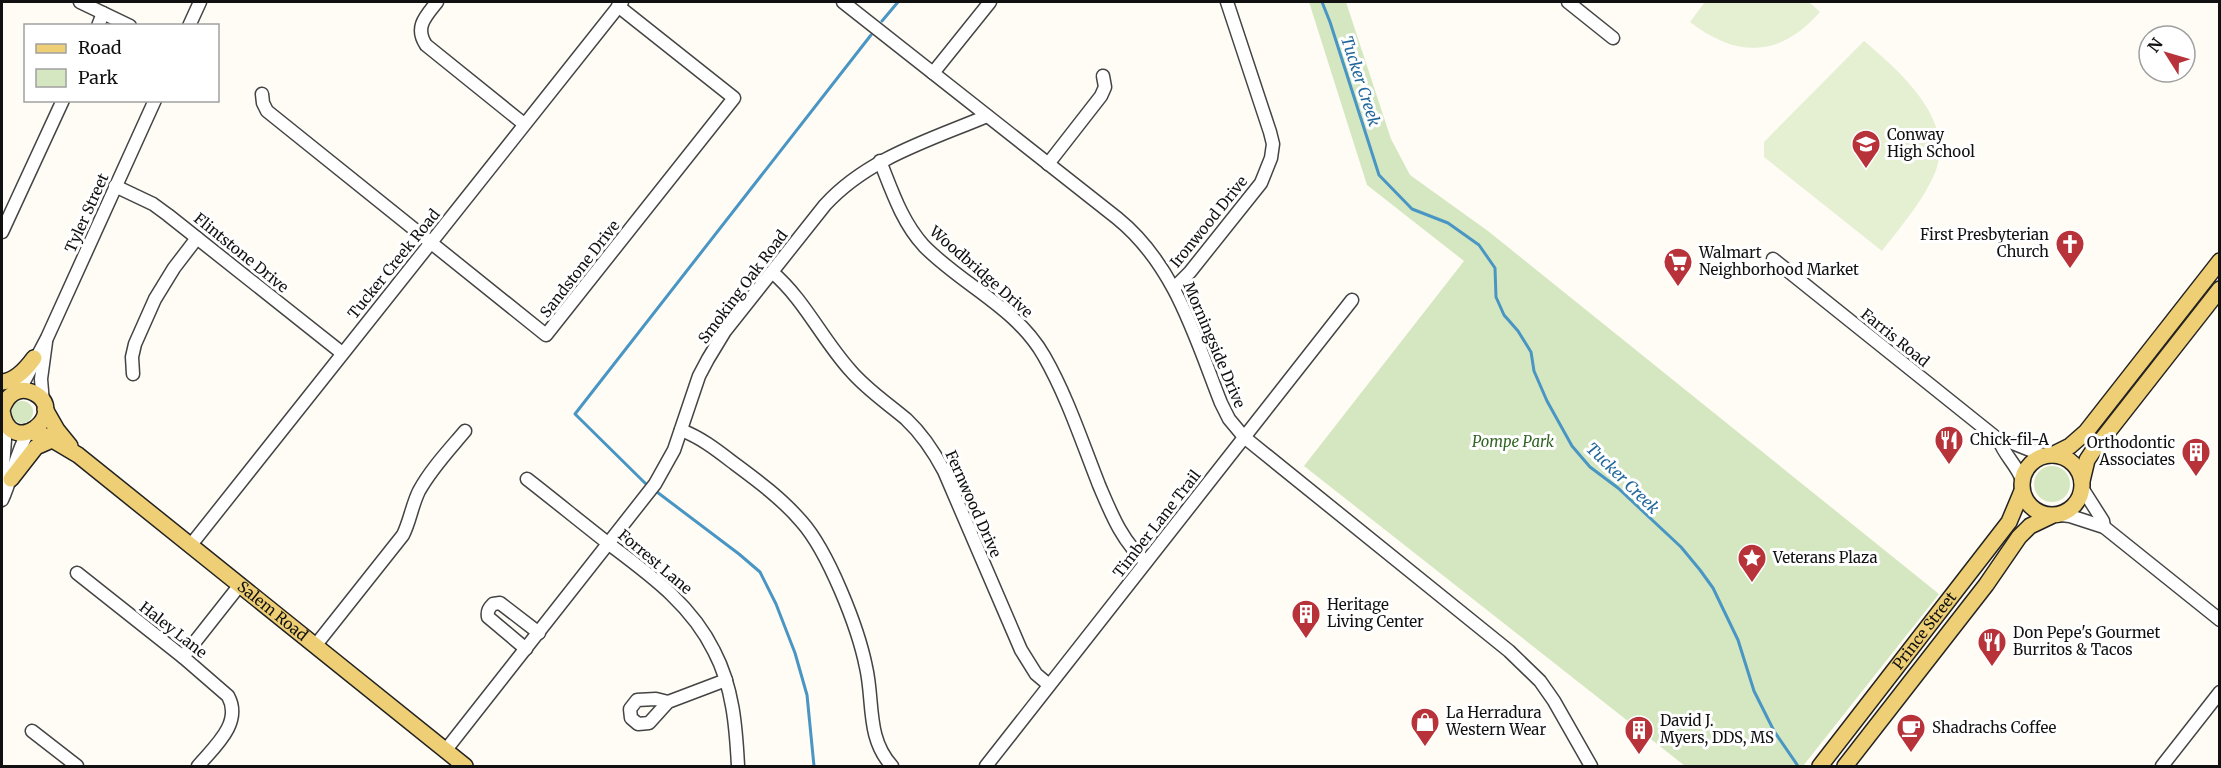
<svg xmlns="http://www.w3.org/2000/svg" width="2221" height="768" viewBox="0 0 2221 768" font-family="Merriweather,serif">
<style>
.green{fill:#d5e7c0}
.pitch{fill:#e5efd1}
.lines{fill:none;stroke-linecap:round;stroke-linejoin:round}
.stream{stroke:#4995c4;stroke-width:3}
.minor-casing{stroke:#444;stroke-width:15}
.major-casing{stroke:#222;stroke-width:18}
.minor{stroke:#fff;stroke-width:12}
.major{stroke:#eecf75;stroke-width:15}
.labels{text-anchor:middle;stroke-width:6;stroke-linejoin:round;paint-order:stroke}
.poi-label{font-size:15px;fill:#111;stroke:#fff;text-anchor:start}
.street-label{font-size:15px;fill:#111;stroke:#fff}
.park-label{font-size:15px;font-style:italic;fill:#336524;stroke:#fff}
.water-label{font-size:16px;font-style:italic;fill:#22679b;stroke:#fff}
</style>
<rect width="100%" height="100%" fill="#fefcf5"/>
<g class="green">
<polygon points="1309,2 1346,2 1391,139 1410,175 1488,231 1939,594 1803,766 1685,766 1304,466 1464,261 1367,185"/>
<circle cx="22" cy="412" r="11"/>
<circle cx="2052" cy="484" r="18"/>
</g>
<g class="pitch">
<path d="M1705,2H1809L1820,12C1779,58 1737,58 1690,22Z"/>
<path d="M1864,41C1898,70 1955,118 1936,170C1925,199 1901,226 1882,251L1764,157V142Z"/>
</g>
<g class="lines">
<g class="stream">
<polyline points="1322,2 1330,22 1379,175 1412,209 1448,223 1479,245 1495,268 1496,297 1504,315 1518,331 1531,352 1534,371 1547,401 1572,446 1590,467 1618,488 1681,547 1700,570 1713,588 1738,640 1754,691 1774,731 1798,766"/>
<polyline points="882,21 898,2"/>
<polyline points="647,485 575,414 871,35"/>
<polyline points="657,492 739,554 760,572 776,604 795,653 807,695 814,766"/>
</g>
<g class="minor-casing">
<g id="minor">
<polyline points="80,2 130,26"/>
<path d="M437,2C426,16 414,27 426,45L524,124"/>
<path d="M843,2L1117,218C1175,265 1195,337 1221,403L1229,419L1244,437L1509,651L1540,681L1554,701L1591,766"/>
<polyline points="1568,2 1613,38"/>
<polyline points="98,26 103,13"/>
<polyline points="189,26 200,2"/>
<polyline points="933,73 990,2"/>
<polyline points="262,94 263,103 267,111 546,335 734,98 618,6"/>
<path d="M880,161C892,191 902,222 924,246C962,285 1016,307 1044,356C1067,396 1082,442 1099,485C1111,513 1122,542 1146,562"/>
<polyline points="1048,164 1101,96 1105,87 1103,76"/>
<polyline points="115,186 153,204 168,215 342,353"/>
<polyline points="2,232 63,100"/>
<polyline points="1773,259 1999,440 2010,442 2045,456"/>
<path d="M772,272C804,299 822,339 850,370C866,389 887,403 906,419C922,434 934,452 944,471L1021,650L1036,674L1049,685"/>
<polyline points="1174,288 1190,272 1261,183 1271,158 1273,144 1270,132 1227,2"/>
<polyline points="133,374 132,357 135,344 155,299 174,268 197,238"/>
<polyline points="19,391 47,338 155,100"/>
<polyline points="43,403 41,379 46,342"/>
<path d="M681,430C702,438 718,451 735,464C758,481 782,499 801,521C828,551 858,627 866,667C874,701 866,738 892,766"/>
<path d="M1999,440C2004,455 2017,465 2022,480"/>
<path d="M527,479C554,500 582,523 609,544C650,575 691,604 714,651C733,687 736,727 738,766"/>
<polyline points="2,482 6,425"/>
<polyline points="2082,488 2103,521 2104,527"/>
<path d="M2,500C12,478 16,453 28,432"/>
<polyline points="2060,515 2070,516 2104,527 2220,620"/>
<polyline points="190,546 622,2"/>
<path d="M77,573L183,657L228,696C243,723 214,747 198,766"/>
<path d="M315,646L403,535C410,521 412,505 419,491C431,469 449,450 465,431"/>
<path d="M526,649L488,617C487,611 489,608 493,604L500,603L539,633"/>
<polyline points="183,657 239,586"/>
<polyline points="668,702 649,723 638,724 631,718 630,709 637,700 656,699 668,702 726,680"/>
<polyline points="32,731 77,766"/>
<path d="M445,751L655,484L674,450L699,376L708,359L725,331L825,205C868,158 930,140 987,116"/>
<polyline points="986,766 1352,300"/>
<polyline points="2162,766 2220,692"/>
</g>
</g>
<g class="major-casing">
<g id="major">
<path d="M2,382C15,381 26,369 34,358"/>
<polyline points="45,409 57,430 70,446"/>
<path d="M2,410C6,396 18,385 34,393C71,413 10,461 2,411"/>
<path id="s1" d="M31,432L46,436L78,455L465,766"/>
<circle cx="2052" cy="485" r="30"/>
<polyline points="2052,455 2070,446 2086,432 2220,261"/>
<polyline points="11,479 36,447 52,440"/>
<polyline points="2082,481 2087,460 2093,451 2220,289"/>
<path id="s2" d="M1820,766L2009,522L2022,491"/>
<polyline points="1845,766 1986,585 2019,537 2030,526 2051,516"/>
</g>
</g>
<use href="#minor" class="minor"/>
<use href="#major" class="major"/>
</g>
<defs>
<g id="school-pin" transform="scale(1.5)"><path d="M0 17L-7.5 6A9.5 9.5 0 1 1 7.5 6Z" fill="#b8323a" stroke="#fff"/><path d="M0-5L7-2L0 1L-7-2ZM-4 1L0 2.5L4 1V4Q0 6-4 4Z" fill="#fff"/></g>
<g id="church-pin" transform="scale(1.5)"><path d="M0 17L-7.5 6A9.5 9.5 0 1 1 7.5 6Z" fill="#b8323a" stroke="#fff"/><path d="M-1.2-6h2.4v3.5h3.3v2.4h-3.3V6h-2.4V-.1h-3.3v-2.4h3.3Z" fill="#fff"/></g>
<g id="supermarket-pin" transform="scale(1.5)"><path d="M0 17L-7.5 6A9.5 9.5 0 1 1 7.5 6Z" fill="#b8323a" stroke="#fff"/><path d="M-6-5.5h2.5l.6 2H6L4.5 2H-2.5L-4.4-4H-6ZM-1.5 3.2a1.3 1.3 0 1 0 .1 0ZM3 3.2a1.3 1.3 0 1 0 .1 0Z" fill="#fff"/></g>
<g id="restaurant-pin" transform="scale(1.5)"><path d="M0 17L-7.5 6A9.5 9.5 0 1 1 7.5 6Z" fill="#b8323a" stroke="#fff"/><path d="M-5-6h1v4h1v-4h1v4h1v-4h1v5L-1.5 .5V6h-2V.5L-5-1ZM5-6V6H3V1.5H1.5Q1.5-4 5-6Z" fill="#fff"/></g>
<g id="building-pin" transform="scale(1.5)"><path d="M0 17L-7.5 6A9.5 9.5 0 1 1 7.5 6Z" fill="#b8323a" stroke="#fff"/><path d="M-4-6H4V6H1V3H-1V6H-4ZM-2.5-4.3h1.7v1.8h-1.7ZM.8-4.3h1.7v1.8H.8ZM-2.5-1h1.7V.8h-1.7ZM.8-1h1.7V.8H.8Z" fill="#fff"/></g>
<g id="sight-pin" transform="scale(1.5)"><path d="M0 17L-7.5 6A9.5 9.5 0 1 1 7.5 6Z" fill="#b8323a" stroke="#fff"/><path d="M0-6L1.8-2.2L6-1.7L2.9 1.2L3.7 5.4L0 3.3L-3.7 5.4L-2.9 1.2L-6-1.7L-1.8-2.2Z" fill="#fff"/></g>
<g id="shop-pin" transform="scale(1.5)"><path d="M0 17L-7.5 6A9.5 9.5 0 1 1 7.5 6Z" fill="#b8323a" stroke="#fff"/><path d="M-5-2.5h2.3a2.7 3.5 0 0 1 5.4 0H5L5.5 6h-11ZM-1.5-2.5h3a1.5 2.3 0 0 0-3 0Z" fill="#fff"/></g>
<g id="cafe-pin" transform="scale(1.5)"><path d="M0 17L-7.5 6A9.5 9.5 0 1 1 7.5 6Z" fill="#b8323a" stroke="#fff"/><path d="M-5.5-4.5H6V0H3Q3 3.5 0 3.5H-2.5Q-5.5 3.5-5.5 0ZM3-3.2v2h1.7v-2ZM-6 4.5H4V6H-6Z" fill="#fff"/></g>
</defs>
<g fill-rule="evenodd">
<use href="#school-pin" x="1866" y="144"/>
<use href="#church-pin" x="2070" y="244"/>
<use href="#supermarket-pin" x="1678" y="262"/>
<use href="#restaurant-pin" x="1949" y="440"/>
<use href="#building-pin" x="2196" y="452"/>
<use href="#sight-pin" x="1752" y="558"/>
<use href="#building-pin" x="1306" y="614"/>
<use href="#restaurant-pin" x="1992" y="642"/>
<use href="#shop-pin" x="1425" y="722"/>
<use href="#cafe-pin" x="1911" y="728"/>
<use href="#building-pin" x="1639" y="730"/>
</g>
<g class="labels">
<g class="poi-label">
<text x="1887" y="140">Conway<tspan x="1887" dy="17">High School</tspan></text>
<text x="2049" y="240" text-anchor="end">First Presbyterian<tspan x="2049" dy="17">Church</tspan></text>
<text x="1699" y="258">Walmart<tspan x="1699" dy="17">Neighborhood Market</tspan></text>
<text x="1970" y="445">Chick-fil-A</text>
<text x="2175" y="448" text-anchor="end">Orthodontic<tspan x="2175" dy="17">Associates</tspan></text>
<text x="1773" y="563">Veterans Plaza</text>
<text x="1327" y="610">Heritage<tspan x="1327" dy="17">Living Center</tspan></text>
<text x="2013" y="638">Don Pepe's Gourmet<tspan x="2013" dy="17">Burritos &amp; Tacos</tspan></text>
<text x="1446" y="718">La Herradura<tspan x="1446" dy="17">Western Wear</tspan></text>
<text x="1660" y="726">David J.<tspan x="1660" dy="17">Myers, DDS, MS</tspan></text>
<text x="1932" y="733">Shadrachs Coffee</text>
</g>
<g class="street-label">
<text transform="translate(87 213) rotate(-66)" y="5">Tyler Street</text>
<text transform="translate(1209 222) rotate(-51)" y="5">Ironwood Drive</text>
<text transform="translate(241 253) rotate(39)" y="5">Flintstone Drive</text>
<text transform="translate(394 264) rotate(-51)" y="5">Tucker Creek Road</text>
<text transform="translate(580 269) rotate(-52)" y="5">Sandstone Drive</text>
<text transform="translate(981 272) rotate(41)" y="5">Woodbridge Drive</text>
<text transform="translate(743 287) rotate(-53)" y="5">Smoking Oak Road</text>
<text transform="translate(1895 338) rotate(39)" y="5">Farris Road</text>
<text transform="translate(1214 345) rotate(67)" y="5">Morningside Drive</text>
<text transform="translate(973 504) rotate(66)" y="5">Fernwood Drive</text>
<text transform="translate(1157 524) rotate(-52)" y="5">Timber Lane Trail</text>
<text transform="translate(655 562) rotate(40)" y="5">Forrest Lane</text>
<text dy="5" stroke="none"><textPath href="#s1" startOffset="302">Salem Road</textPath></text>
<text transform="translate(173 630) rotate(38)" y="5">Haley Lane</text>
<text dy="5" stroke="none"><textPath href="#s2" startOffset="171">Prince Street</textPath></text>
</g>
<g class="park-label">
<text x="1513" y="447">Pompe Park</text>
</g>
<g class="water-label">
<text transform="translate(1361 81) rotate(72)" y="6">Tucker Creek</text>
<text transform="translate(1623 478) rotate(44)" y="6">Tucker Creek</text>
</g>
</g>
<rect width="2221" height="768" fill="none" stroke="#111111" stroke-width="6"/>
<rect x="24" y="24" width="195" height="78" fill="#ffffff" stroke="#a0a0a0" stroke-width="1.5"/>
<rect x="36" y="44" width="30" height="9" fill="#eecf75" stroke="#a0a0a0" stroke-width="1.5"/>
<text x="78" y="54" font-size="18" fill="#111111">Road</text>
<rect x="36" y="69" width="30" height="18" fill="#d5e7c0" stroke="#a0a0a0" stroke-width="1.5"/>
<text x="78" y="84" font-size="18" fill="#111111">Park</text>
<g transform="translate(2167 54) rotate(307)"><circle r="28" fill="#ffffff" stroke="#a0a0a0" stroke-width="1.5"/>
<path d="M0-4.5L10 22L0 15L-10 22Z" fill="#b8323a"/>
<text y="-9" font-size="16" font-weight="bold" text-anchor="middle" fill="#111111">N</text>
</g>
</svg>
